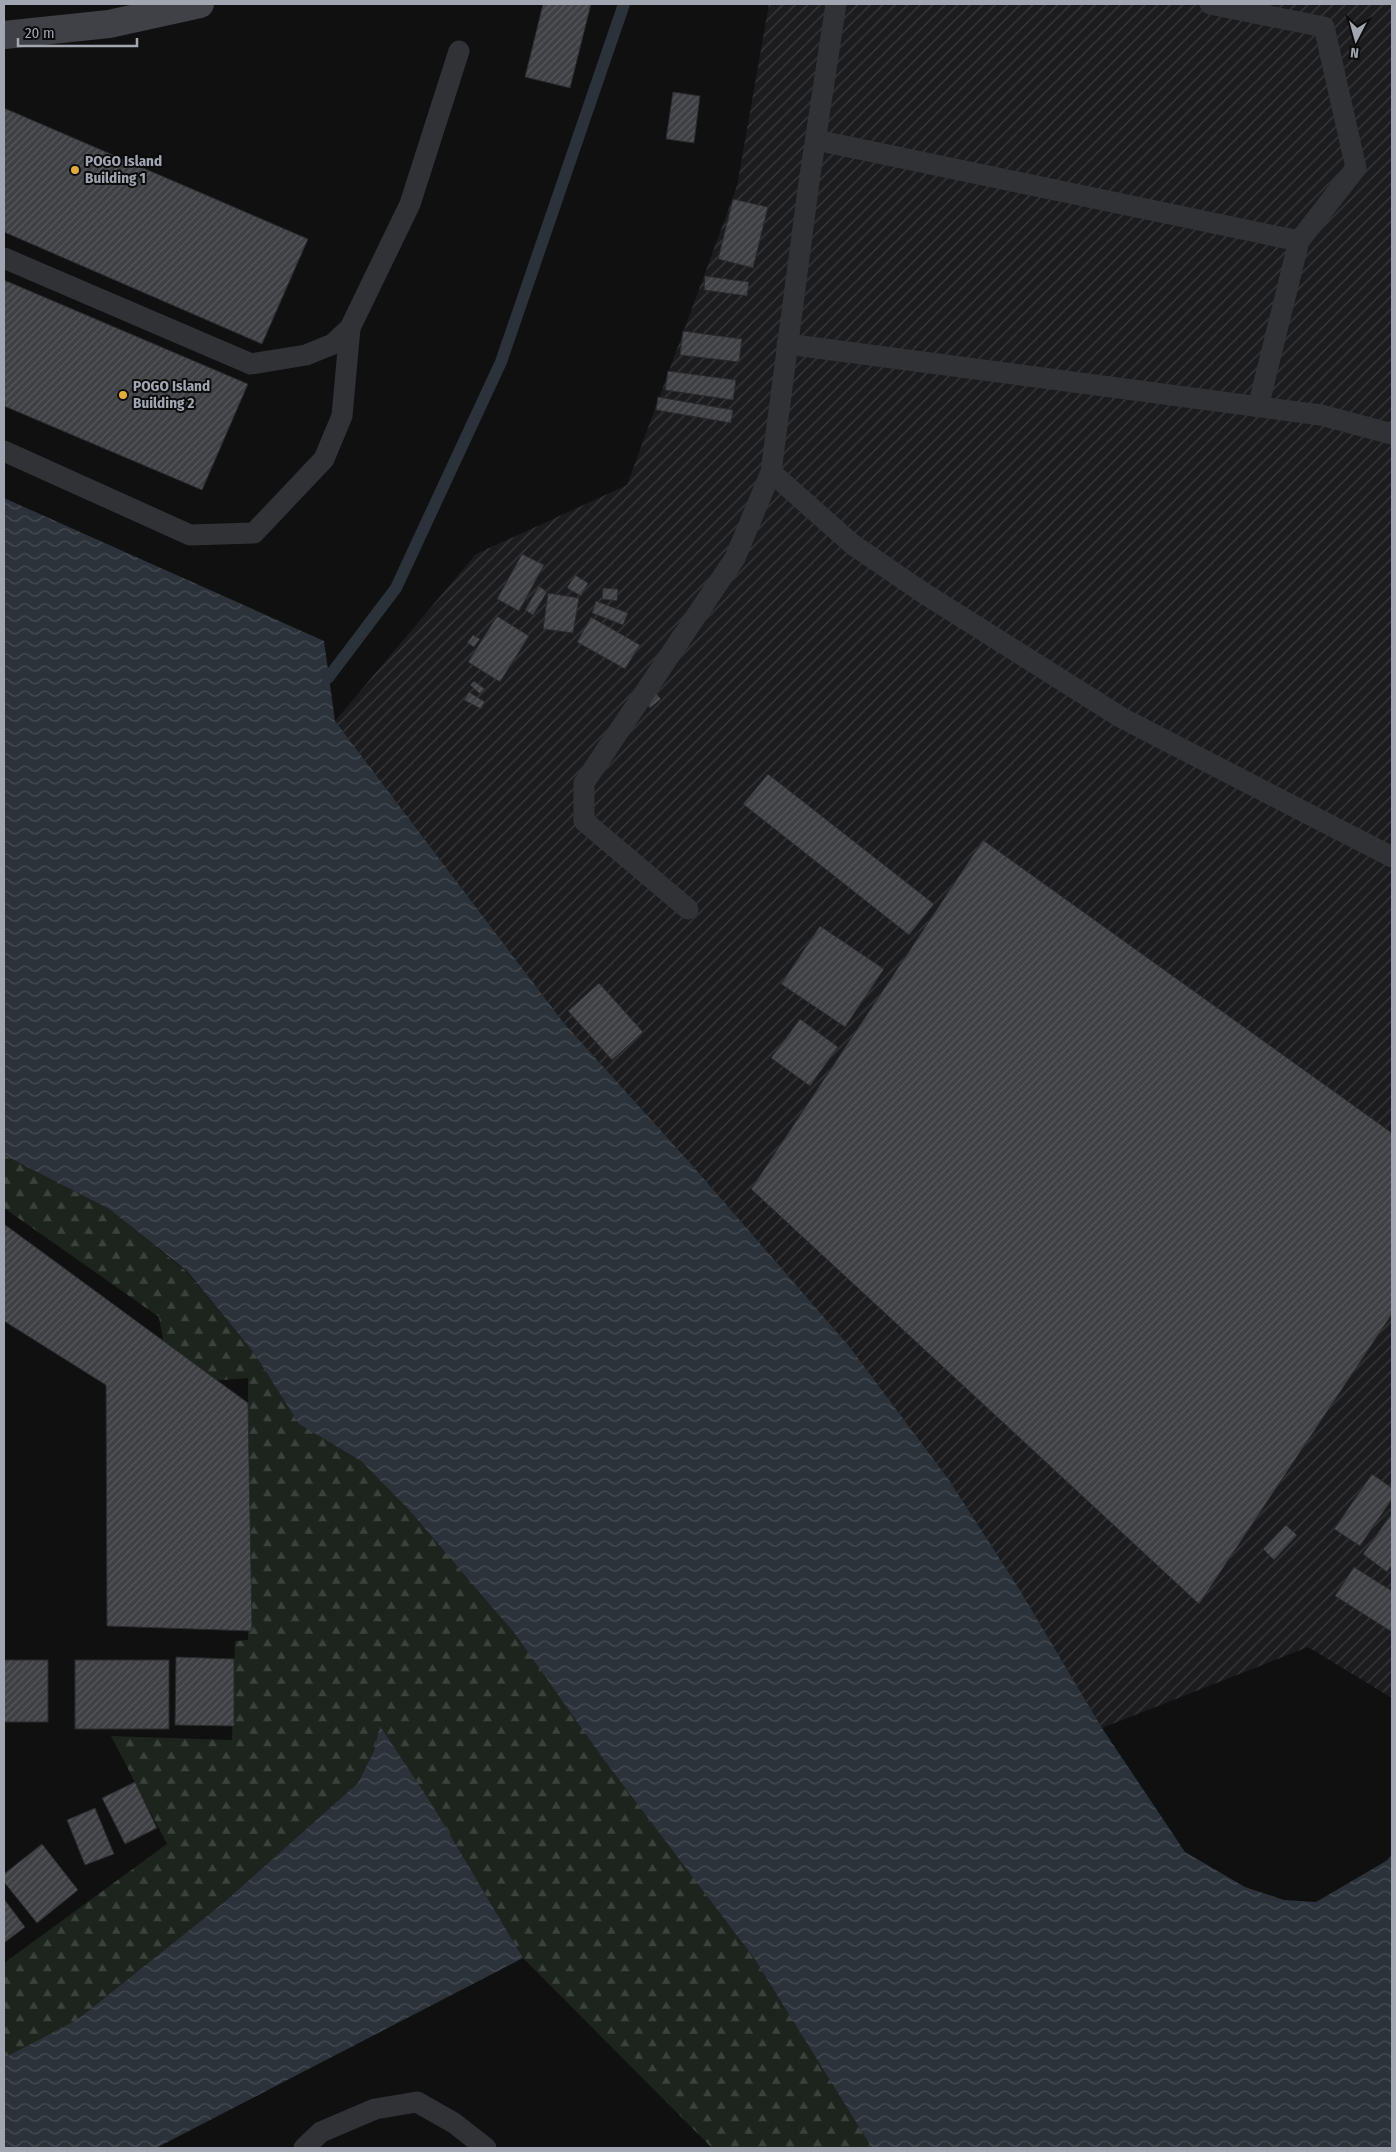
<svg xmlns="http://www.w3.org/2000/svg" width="1396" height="2152" viewBox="0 0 1396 2152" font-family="'Fira Sans Condensed',sans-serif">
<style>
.industrial{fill:url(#industrial-furrows)}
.forest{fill:url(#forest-firs)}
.water{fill:url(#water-waves)}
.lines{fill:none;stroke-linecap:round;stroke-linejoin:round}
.stream{stroke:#2b3239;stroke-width:12}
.building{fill:url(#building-hatch);stroke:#2a2a2d}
.lane{stroke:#313236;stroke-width:21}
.secondary{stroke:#404146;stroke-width:28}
.poi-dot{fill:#e2ae37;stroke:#0b0b0c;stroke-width:2}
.labels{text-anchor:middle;stroke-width:4;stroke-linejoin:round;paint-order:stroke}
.poi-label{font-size:15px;font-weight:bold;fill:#a2a6b1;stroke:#0b0b0c;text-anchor:start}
</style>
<defs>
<pattern id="industrial-furrows" width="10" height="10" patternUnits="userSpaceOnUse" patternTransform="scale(1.25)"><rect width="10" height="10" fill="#1c1c1e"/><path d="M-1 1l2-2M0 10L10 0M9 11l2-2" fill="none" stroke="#3a3a3c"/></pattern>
<pattern id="forest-firs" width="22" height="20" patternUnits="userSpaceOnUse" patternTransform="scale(1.25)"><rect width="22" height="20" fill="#1d241e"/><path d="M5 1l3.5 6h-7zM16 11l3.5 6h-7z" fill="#3b413c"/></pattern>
<pattern id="water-waves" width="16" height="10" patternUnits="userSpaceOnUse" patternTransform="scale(1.25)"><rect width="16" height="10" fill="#2b3239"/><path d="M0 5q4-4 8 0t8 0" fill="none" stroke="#474d53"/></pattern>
<pattern id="building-hatch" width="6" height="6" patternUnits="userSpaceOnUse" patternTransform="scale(1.25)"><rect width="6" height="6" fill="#3f4044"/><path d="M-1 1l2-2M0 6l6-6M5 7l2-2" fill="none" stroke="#58595d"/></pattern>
</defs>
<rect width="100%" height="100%" fill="#101011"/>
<polygon class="industrial" points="769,4 1392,4 1392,1698 1308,1647 1102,1728 1018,1587 949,1480 849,1346 692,1165 563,1022 335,721 476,554 627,485 737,186"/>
<polygon class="forest" points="4,1155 109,1209 187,1272 254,1353 299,1424 361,1461 409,1510 515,1634 754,1958 872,2148 712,2148 523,1958 433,1806 380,1727 374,1751 358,1783 222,1904 78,2019 4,2058 4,1963 167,1844 111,1736 232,1740 235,1641 248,1640 248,1378 171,1384 159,1317 4,1208"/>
<g class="water">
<polygon points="4,498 324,641 335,721 563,1022 692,1165 849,1346 949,1480 1018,1587 1102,1728 1185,1852 1245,1887 1284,1900 1316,1902 1386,1861 1392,1855 1392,2148 872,2148 754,1958 605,1761 515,1634 409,1510 361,1461 299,1424 254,1353 187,1271 109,1209 4,1155"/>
<polygon points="380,1726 433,1806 523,1958 156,2148 4,2148 4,2058 78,2019 222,1904 358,1783 374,1751"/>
</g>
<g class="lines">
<polyline class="stream" points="328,678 396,588 501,362 624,4"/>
</g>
<g class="building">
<polygon points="543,4 591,4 570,88 525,77"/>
<polygon points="673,92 700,96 694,143 666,139"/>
<polygon points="4,108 308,239 262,344 4,232"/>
<polygon points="733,199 768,207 753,268 718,259"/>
<polygon points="705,276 749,282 747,296 704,290"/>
<polygon points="4,280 248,384 202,490 4,406"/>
<polygon points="683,331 742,339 739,362 680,355"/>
<polygon points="668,371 736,380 733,400 665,390"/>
<polygon points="658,397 733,410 731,423 656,410"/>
<polygon points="522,554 544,565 519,611 497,599"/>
<polygon points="575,575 588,583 581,596 567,588"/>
<polygon points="539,586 547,592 533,615 525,610"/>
<polygon points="603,588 618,589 617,601 602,599"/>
<polygon points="548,593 579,598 573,633 543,629"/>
<polygon points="596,601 628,613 623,625 592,613"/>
<polygon points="497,616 529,636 500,682 468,662"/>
<polygon points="591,617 640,645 625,669 577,642"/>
<polygon points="473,635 480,639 474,647 467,643"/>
<polygon points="474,681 485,689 480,694 470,685"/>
<polygon points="469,692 485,702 481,709 464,700"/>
<polygon points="655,692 661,699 650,708 644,700"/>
<polygon points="768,774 934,904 909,935 743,804"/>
<polygon points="983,840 1392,1133 1392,1314 1199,1604 751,1189"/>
<polygon points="820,926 884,969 845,1027 781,984"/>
<polygon points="599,983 643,1032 612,1060 568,1011"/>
<polygon points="800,1019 838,1047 810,1086 771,1058"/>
<polygon points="4,1224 248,1403 252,1631 107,1626 106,1385 4,1321"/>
<polygon points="1372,1474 1392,1488 1392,1499 1360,1546 1334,1529"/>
<polygon points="1392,1513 1392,1565 1387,1572 1363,1554"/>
<polygon points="1286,1525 1297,1535 1274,1560 1263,1549"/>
<polygon points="1354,1567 1392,1591 1392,1632 1335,1596"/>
<polygon points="176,1657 234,1659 234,1726 175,1725"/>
<rect x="4" y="1660" width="44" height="62"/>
<rect x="75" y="1660" width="94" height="69"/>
<polygon points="135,1782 157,1828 125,1844 102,1798"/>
<polygon points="95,1808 114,1854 85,1865 67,1820"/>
<polygon points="42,1844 78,1890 37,1923 4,1882 4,1874"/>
<polygon points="4,1899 25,1927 4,1943"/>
</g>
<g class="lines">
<g class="lane">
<polyline points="1210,4 1324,27 1356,168 1299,241 1258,407"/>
<polyline points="816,140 1299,241"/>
<polyline points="4,258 251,364 306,355 333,344 350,328 410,204 459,51"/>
<polyline points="787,344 1321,415 1392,434"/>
<polyline points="4,451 190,535 254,533 324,459 342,416 350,328"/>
<polyline points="771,472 852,544 922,592 1122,718 1392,857"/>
<polyline points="688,909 584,821 584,783 735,558 771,472 809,182 836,4"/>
<polyline points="304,2148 321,2132 375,2109 417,2102 454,2123 486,2148"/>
</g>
<polyline class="secondary" points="4,35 109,24 200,4"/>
</g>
<g class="poi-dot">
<circle cx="75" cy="170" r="5"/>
<circle cx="123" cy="395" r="5"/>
</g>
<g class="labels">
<g class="poi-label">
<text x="85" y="166">POGO Island<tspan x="85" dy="17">Building 1</tspan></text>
<text x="133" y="391">POGO Island<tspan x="133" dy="17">Building 2</tspan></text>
</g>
</g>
<rect width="1396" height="2152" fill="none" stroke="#a2a6b1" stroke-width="10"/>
<g transform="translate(1356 40) rotate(186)" stroke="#0b0b0c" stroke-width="4" paint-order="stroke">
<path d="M0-4L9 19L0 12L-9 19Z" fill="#a2a6b1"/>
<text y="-8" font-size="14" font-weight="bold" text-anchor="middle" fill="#a2a6b1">N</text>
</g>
<path d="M18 38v8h119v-8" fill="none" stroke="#a2a6b1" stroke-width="2.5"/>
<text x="25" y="38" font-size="15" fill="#a2a6b1" stroke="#0b0b0c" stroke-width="4" paint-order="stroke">20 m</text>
</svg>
